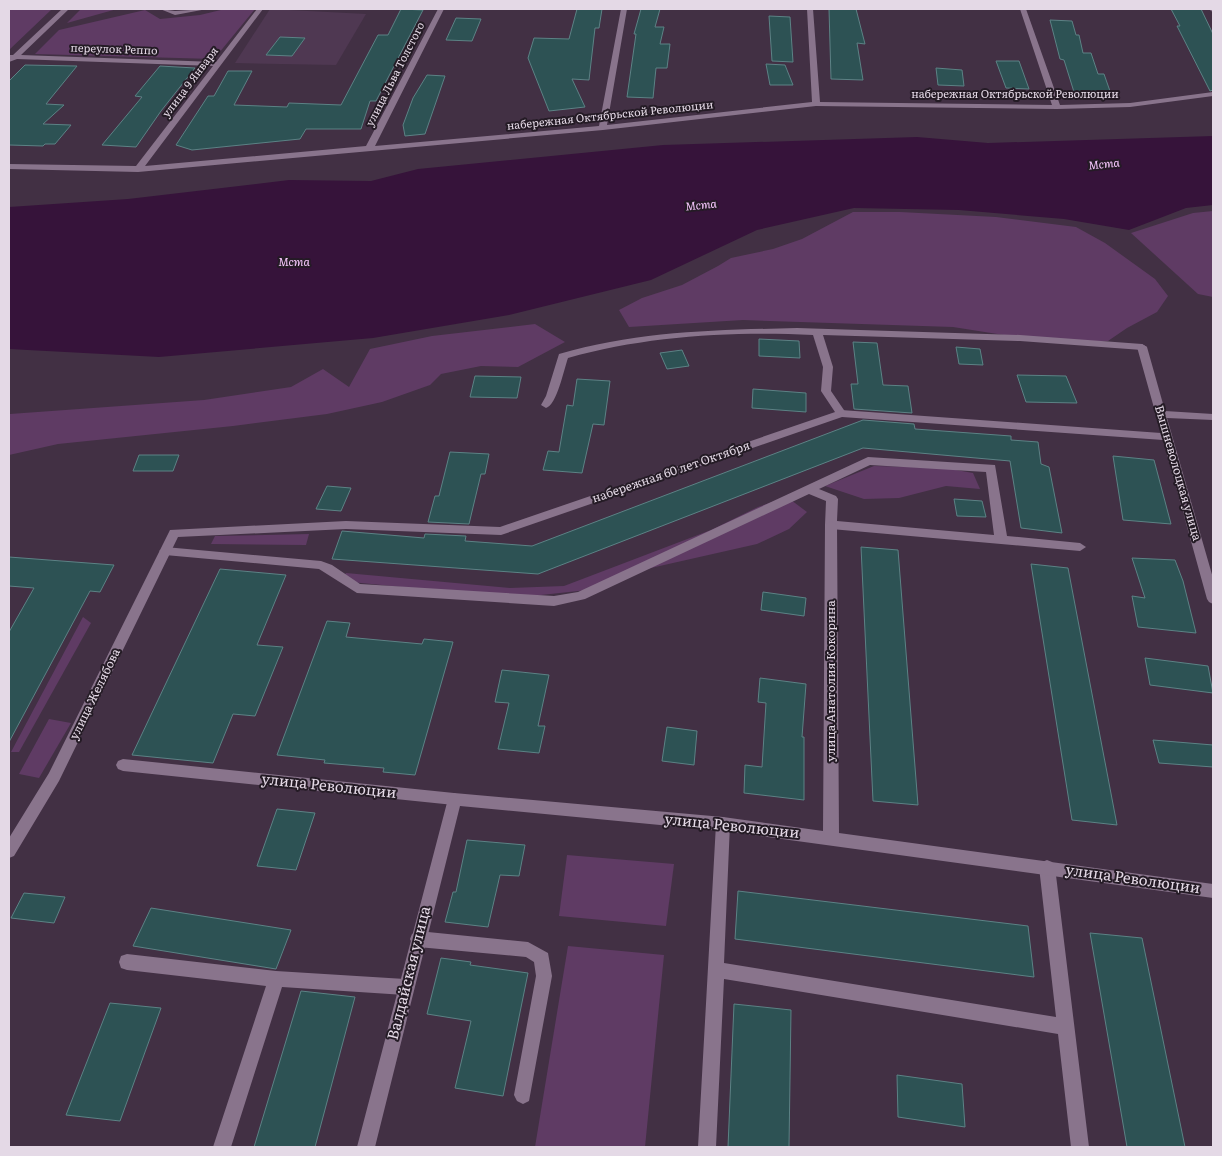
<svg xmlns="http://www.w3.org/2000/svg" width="1222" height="1156" viewBox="0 0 1222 1156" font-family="Literata,serif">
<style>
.built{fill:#4f3852}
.green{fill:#5f3b64}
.water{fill:#36133a}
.building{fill:#2d5254;stroke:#5c8285}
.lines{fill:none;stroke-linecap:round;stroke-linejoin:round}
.lane{fill:#89748c;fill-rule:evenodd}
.street{fill:#89748c;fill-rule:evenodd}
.labels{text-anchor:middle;stroke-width:4;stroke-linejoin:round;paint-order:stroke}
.far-street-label{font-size:11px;fill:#e4d9e6;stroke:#241b25}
.far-water-label{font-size:11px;font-style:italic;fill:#f7c7fd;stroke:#241b25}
.street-label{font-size:12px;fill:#e4d9e6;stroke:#241b25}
.near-street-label{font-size:15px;fill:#e4d9e6;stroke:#241b25}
</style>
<rect width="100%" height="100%" fill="#423044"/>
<polygon class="built" points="270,9 366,14 336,65 235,63"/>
<g class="green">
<polygon points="9,9 52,9 9,50"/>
<polygon points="81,9 117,9 67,23"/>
<polygon points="225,9 255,9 214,59 35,54 59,30 145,10 160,19 200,15"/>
<polygon points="1213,211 1213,297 1198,294 1131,233 1193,213"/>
<polygon points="853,212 900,212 996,217 1076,227 1105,243 1155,279 1168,296 1157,312 1127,328 1108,341 1041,341 953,327 743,320 629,327 619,310 642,298 682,285 718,266 731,258 773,249 802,239"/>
<polygon points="535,324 565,342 518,367 481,366 441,374 430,385 382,402 327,414 233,426 58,444 9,455 9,412 10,414 204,400 291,387 323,369 349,387 370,349 432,336"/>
<polygon points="874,466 945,468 973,473 980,489 946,486 899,498 864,499 825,486"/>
<polygon points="787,497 807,512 789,529 757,544 642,570 597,589 513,598 341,581 346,573 510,588 564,586 711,530 758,507"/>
<polygon points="309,534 306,545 211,544 215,536"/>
<polygon points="83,617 91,623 19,752 11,752"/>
<polygon points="49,719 71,723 39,778 19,774"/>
<polygon points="567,855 674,864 666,926 559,916"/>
<polygon points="568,946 664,955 645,1147 535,1147"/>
</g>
<polygon class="water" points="1213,136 1213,205 1186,208 1129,230 1064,219 959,210 854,208 757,230 651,280 509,315 373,338 159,357 9,349 9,207 128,199 289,180 371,181 418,169 663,145 917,137 988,143"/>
<g class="building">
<polygon points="401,9 423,10 376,101 370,101 361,129 306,129 300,139 192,150 176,145 208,96 214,96 228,71 252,71 234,105 287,107 289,103 341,105 378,35 388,35"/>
<polygon points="577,9 602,9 599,28 595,28 589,80 572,79 585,107 549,111 528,58 534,38 569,39"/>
<polygon points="641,9 660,9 655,27 664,27 660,44 670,44 667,68 656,68 653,98 627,97 636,34 634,34"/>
<polygon points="829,9 856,9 865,44 857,43 863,80 831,79"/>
<polygon points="1171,9 1201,9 1213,34 1213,90 1210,91 1177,26 1180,26"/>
<polygon points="769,16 790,17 793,62 772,61"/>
<polygon points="456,18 481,19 472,41 446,40"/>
<polygon points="1050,20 1072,21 1076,35 1079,35 1083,53 1091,53 1098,74 1104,74 1111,94 1074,92 1064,60 1060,59"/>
<polygon points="280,37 305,38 292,56 266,55"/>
<polygon points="996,61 1019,61 1029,89 1006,88"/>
<polygon points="766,64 785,65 793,85 770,85"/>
<polygon points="25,65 77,66 46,104 64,105 43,124 71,125 55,144 45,144 43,146 9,145 9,81"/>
<polygon points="160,66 195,68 161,111 136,147 102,145 142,97 135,96"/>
<polygon points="936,68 962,70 964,86 938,85"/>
<polygon points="427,75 445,76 425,134 405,136 403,125 413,98"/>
<polygon points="759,339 799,341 800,358 759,356"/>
<polygon points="853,342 877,343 883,385 908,386 912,413 854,409 851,384 858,384"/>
<polygon points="956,347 980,349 983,365 959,364"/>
<polygon points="682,350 689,366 667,369 660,353"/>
<polygon points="1017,375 1066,376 1077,403 1026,402"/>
<polygon points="475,376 521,377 517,398 470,397"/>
<polygon points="577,379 610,381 604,425 593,424 582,473 543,470 548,451 559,452 567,405 573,406"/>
<polygon points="753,389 806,393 806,412 752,408"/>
<polygon points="863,420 914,424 915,429 1011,436 1011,440 1038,442 1041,464 1049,467 1062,533 1021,528 1010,461 863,448 538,574 332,559 342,531 424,538 425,534 466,536 465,541 532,546"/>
<polygon points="450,452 489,454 485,474 481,474 469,524 428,522 435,496 439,496"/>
<polygon points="139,455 179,455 173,471 133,471"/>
<polygon points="1113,456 1154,460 1171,524 1123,520"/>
<polygon points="327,486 351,488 341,511 316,509"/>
<polygon points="954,499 982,501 986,517 957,516"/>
<polygon points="861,547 898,550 918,805 873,801"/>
<polygon points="9,557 114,565 100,592 90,591 9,742 9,632 34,588 9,586"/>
<polygon points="1132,558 1175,560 1183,581 1196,633 1138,627 1132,596 1145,598"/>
<polygon points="1031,564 1068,568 1117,825 1072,820"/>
<polygon points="220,569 286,575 257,645 283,647 255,716 233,714 213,763 132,755"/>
<polygon points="763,592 806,598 804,616 761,610"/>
<polygon points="327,621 350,623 346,637 422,644 424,639 453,642 415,775 383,772 384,768 324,763 325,760 277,755"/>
<polygon points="1145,658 1208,666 1213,693 1150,685"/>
<polygon points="502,670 549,675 538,726 545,726 539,753 498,749 509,703 495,702"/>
<polygon points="760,678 806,684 802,737 804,737 804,800 744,793 745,765 762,767 766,703 758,702"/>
<polygon points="667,727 697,731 694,765 662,761"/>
<polygon points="1153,740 1213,745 1213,767 1159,763"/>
<polygon points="277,809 315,813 296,870 257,866"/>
<polygon points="467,840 525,845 519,876 500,875 488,927 445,922 453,892 456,892"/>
<polygon points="738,891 1028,926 1034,977 735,939"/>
<polygon points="24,893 65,897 54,923 11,918"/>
<polygon points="151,908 291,930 276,969 133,946"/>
<polygon points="1090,933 1142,938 1185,1147 1127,1147"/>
<polygon points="441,958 471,962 470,965 528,973 503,1096 455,1088 471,1021 427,1014"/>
<polygon points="301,991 355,997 315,1147 254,1147"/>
<polygon points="110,1003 161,1008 120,1121 66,1115"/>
<polygon points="734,1004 791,1010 789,1147 728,1147"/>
<polygon points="897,1075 962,1084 965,1127 898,1117"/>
</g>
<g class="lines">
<g class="lane">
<polygon points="160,9 175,11 207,9 175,15"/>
<path d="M797,328L1020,335L1142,344L1147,347L1142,350L1020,341L823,335L833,367L831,391L846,413L841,416L837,415L821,391L823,367L813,335C733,331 645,336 568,358C564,369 557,405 546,408L541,405L546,396L559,354C638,331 716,330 797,328Z"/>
<path d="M868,457L995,465L1007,536L1080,543L1086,547L1080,551L831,529L825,525L826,501L809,494L585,599L554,606L357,593L319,569L165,555L159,551L165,547L321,561L332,565L360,584L554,596L578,592ZM870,465L986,472L994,535L837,521L838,499L836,496L819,489Z"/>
<polygon points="123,759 454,793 459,795 461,799 459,803 454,805 123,771 118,769 116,765 118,761"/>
<polygon points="723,817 728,819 730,824 724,963 1056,1017 1039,867 1042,862 1047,860 1052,862 1055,867 1089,1147 1071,1147 1058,1034 724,979 716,1147 698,1147 716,824 718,819"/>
<polygon points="418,931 528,942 548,953 552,976 529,1101 523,1104 517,1101 514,1095 536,976 534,962 526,957 418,947 412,944 410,939 412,934"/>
<polygon points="127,954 276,971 405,979 411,981 413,987 411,993 405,995 282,987 231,1147 213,1147 266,986 127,970 121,968 119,962 121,956"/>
</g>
<g class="street">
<polygon points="62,9 69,9 21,55 216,62 257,9 263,9 145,166 366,146 438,9 444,9 375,146 599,126 621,9 627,9 607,125 812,102 807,9 813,9 820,102 1052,105 1020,9 1026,9 1060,105 1130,103 1213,92 1213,96 1130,107 1057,109 816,106 603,130 138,172 9,169 9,164 136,166 213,66 17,59 9,62 9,55 13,55"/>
<polygon points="1209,9 1213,9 1213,12 1211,11"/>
<polygon points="1142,344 1147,347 1165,411 1213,414 1213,420 1167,418 1213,578 1213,604 1209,602 1207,599 1163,440 842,417 501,535 346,529 178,537 59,781 14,856 9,858 9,838 49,773 170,530 346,521 500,527 841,410 1161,433 1137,347"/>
<polygon points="831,521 837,525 839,833 1213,884 1213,898 723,831 460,806 375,1147 357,1147 449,795 454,793 723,817 823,831 825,525"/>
</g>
</g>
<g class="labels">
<g class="far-street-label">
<text transform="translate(114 49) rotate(2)" y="4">переулок Реппо</text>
<text transform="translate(395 74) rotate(-63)" y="4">улица Льва Толстого</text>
<text transform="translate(190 82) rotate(-53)" y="4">улица 9 Января</text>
<text x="1015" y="98">набережная Октябрьской Революции</text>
<text transform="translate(610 115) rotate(-6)" y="4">набережная Октябрьской Революции</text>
</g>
<g class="far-water-label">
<text transform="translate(1104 164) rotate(-6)" y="4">Мста</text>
<text transform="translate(701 205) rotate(-6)" y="4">Мста</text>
<text x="294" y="266">Мста</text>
</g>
<g class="street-label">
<text transform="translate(671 472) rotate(-19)" y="4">набережная 60 лет Октября</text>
<text transform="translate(1178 473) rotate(74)" y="4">Вышневолоцкая улица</text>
<text transform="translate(831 681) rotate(-90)" y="4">улица Анатолия Кокорина</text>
<text transform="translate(95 694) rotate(-64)" y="4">улица Желябова</text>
</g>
<g class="near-street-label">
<text transform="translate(329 786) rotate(6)" y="5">улица Революции</text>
<text transform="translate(732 826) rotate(6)" y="5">улица Революции</text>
<text transform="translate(1133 879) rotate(8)" y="5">улица Революции</text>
<text transform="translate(409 973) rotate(-76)" y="5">Валдайская улица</text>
</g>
</g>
<rect width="1222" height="1156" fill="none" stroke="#e4d9e6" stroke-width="20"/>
</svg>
